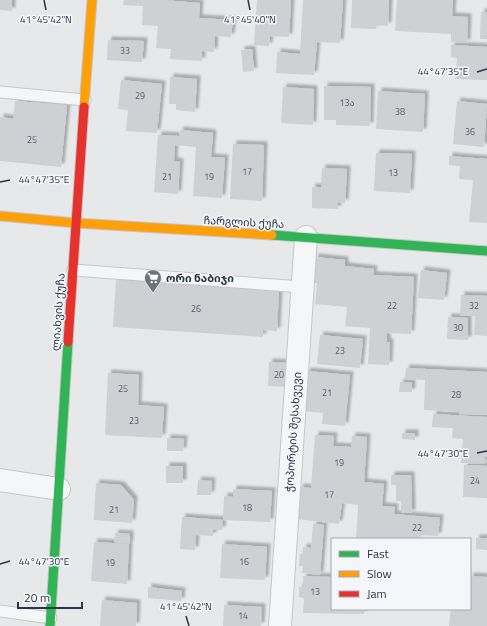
<svg xmlns="http://www.w3.org/2000/svg" width="487" height="626" viewBox="0 0 487 626" font-family="'Titillium Web','Noto Sans Georgian',sans-serif">
<style>
.building{fill:#ced0d3;filter:url(#shadow)}
.lines{fill:none;stroke-linecap:round;stroke-linejoin:round}
.lane-casing{stroke:#c4c6c8;stroke-width:13}
.street-casing{stroke:#c4c6c8;stroke-width:24}
.fast-casing{stroke:#c4c6c8;stroke-width:11}
.slow-casing{stroke:#c4c6c8;stroke-width:11}
.jam-casing{stroke:#c4c6c8;stroke-width:11}
.lane{stroke:#f5f6f7;stroke-width:11}
.street{stroke:#f5f6f7;stroke-width:22}
.fast{stroke:#30b455;stroke-width:9}
.slow{stroke:#ff9f0a;stroke-width:9}
.jam{stroke:#e5322d;stroke-width:9}
.ticks{fill:none;stroke:#2b3445;stroke-width:1.5}
.labels{text-anchor:middle;stroke-width:3;stroke-linejoin:round;paint-order:stroke}
.number-label{font-size:9px;fill:#545c69}
.street-label{font-size:11px;fill:#2b3445;stroke:#f4f6f9}
.poi-label{font-size:11px;font-weight:bold;fill:#2b3445;stroke:#f4f6f9;text-anchor:start}
.ticks-label{font-size:10px;text-anchor:middle;fill:#2b3445;stroke:#f4f6f9;stroke-width:3;stroke-linejoin:round;paint-order:stroke}
</style>
<defs>
<filter id="shadow"><feDropShadow dx="3.5" dy="-3.5" stdDeviation="1" flood-color="#0004"/></filter>
</defs>
<rect width="100%" height="100%" fill="#e6e8ea"/>
<g class="building">
<polygon points="0,0 12,0 12,11 0,10"/>
<polygon points="124,0 163,0 200,3 199,18 233,20 231,37 215,36 214,52 202,51 202,61 170,59 171,49 156,48 158,26 142,25 143,6 123,5"/>
<polygon points="257,0 291,0 289,37 270,36 269,46 254,45"/>
<polygon points="303,0 343,0 340,43 317,42 314,75 276,73 277,52 300,54"/>
<polygon points="352,0 389,0 388,26 376,25 376,29 351,28"/>
<polygon points="397,0 453,0 452,16 468,17 467,43 451,42 451,34 395,31"/>
<polygon points="481,12 487,12 487,39 480,39"/>
<polygon points="108,40 144,41 142,62 107,60"/>
<polygon points="451,45 487,47 487,80 455,79 457,58 451,57"/>
<polygon points="252,49 254,71 243,72 241,50"/>
<polygon points="170,77 197,79 195,112 176,110 176,104 169,104"/>
<polygon points="121,80 162,84 157,133 126,131 128,110 118,109"/>
<polygon points="324,86 371,87 370,126 336,125 336,120 324,120"/>
<polygon points="283,87 314,89 313,125 281,123"/>
<polygon points="378,91 425,94 423,132 376,129"/>
<polygon points="15,101 67,105 61,167 0,161 0,117 13,119"/>
<polygon points="457,101 487,104 484,147 453,144"/>
<polygon points="180,130 213,133 211,157 225,158 222,198 193,196 196,147 175,145 174,161 180,162 178,194 154,192 158,135 179,136"/>
<polygon points="233,144 264,145 262,201 230,199"/>
<polygon points="376,153 412,154 410,193 374,191"/>
<polygon points="449,156 487,159 487,223 469,222 473,180 459,179 460,166 449,165"/>
<polygon points="322,168 347,169 345,203 338,202 338,209 312,208 312,187 321,187"/>
<polygon points="315,257 345,260 345,266 374,269 373,275 414,277 411,334 387,333 387,342 390,342 389,365 368,364 370,328 345,326 347,307 315,304 317,283 313,283"/>
<polygon points="421,270 447,273 444,300 418,298"/>
<polygon points="116,280 279,291 277,331 263,330 263,337 113,327"/>
<polygon points="461,295 487,296 487,336 474,335 475,316 460,315"/>
<polygon points="448,317 468,318 468,340 447,339"/>
<polygon points="320,335 363,339 360,368 317,364"/>
<polygon points="269,362 291,363 289,387 268,386"/>
<polygon points="406,368 487,372 487,415 459,414 459,412 424,410 425,380 405,379"/>
<polygon points="307,371 350,375 345,426 322,424 323,413 303,411"/>
<polygon points="108,373 139,375 138,405 164,407 162,438 105,435"/>
<polygon points="400,382 412,383 412,392 399,392"/>
<polygon points="433,414 487,417 487,457 485,457 484,464 461,463 463,439 452,438 453,428 432,427"/>
<polygon points="402,433 415,433 415,440 402,439"/>
<polygon points="315,435 334,436 333,446 351,447 352,436 367,437 364,482 384,484 382,506 395,507 394,514 440,518 438,536 420,535 420,539 356,539 358,505 342,503 339,524 296,519 300,487 311,488"/>
<polygon points="167,438 184,439 183,451 167,451"/>
<polygon points="464,465 487,466 487,498 463,497"/>
<rect x="166" y="466" width="17" height="17"/>
<polygon points="391,475 411,475 412,513 401,513 401,501 396,501 396,485 391,485"/>
<polygon points="198,480 212,481 211,495 197,495"/>
<polygon points="96,483 121,485 134,500 132,523 94,520"/>
<polygon points="233,489 272,491 270,522 223,520 224,496 233,497"/>
<polygon points="182,517 223,520 222,530 213,530 213,536 196,535 195,550 180,549"/>
<polygon points="313,524 324,525 320,575 302,573 303,566 299,566 300,554 303,554 303,547 311,548"/>
<polygon points="115,533 130,534 130,544 114,542"/>
<polygon points="476,538 487,538 487,550 476,549"/>
<polygon points="94,542 129,544 127,584 91,581"/>
<polygon points="222,544 267,547 265,580 220,578"/>
<polygon points="303,576 332,577 332,609 364,609 364,614 303,613 304,598 299,597 299,587 303,587"/>
<polygon points="470,576 487,577 487,626 449,626 451,609 470,609"/>
<polygon points="148,587 182,591 181,601 148,598"/>
<polygon points="102,600 137,603 136,626 100,626"/>
<polygon points="224,605 262,607 261,626 223,626"/>
</g>
<g class="lines">
<g class="lane-casing">
<g id="lane">
<polyline points="0,92 85,100"/>
<polyline points="73,270 302,287"/>
<polyline points="0,611 51,618"/>
</g>
</g>
<g class="street-casing">
<g id="street">
<polyline points="0,480 59,489"/>
<polyline points="280,626 306,237"/>
</g>
</g>
<g class="fast-casing">
<g id="fast">
<polyline points="272,235 487,251"/>
<polyline points="50,626 68,342"/>
</g>
</g>
<g class="slow-casing">
<g id="slow">
<polyline points="84,107 92,0"/>
<polyline points="0,216 76,223 272,235"/>
</g>
</g>
<g class="jam-casing">
<polyline id="jam" points="68,342 84,107"/>
</g>
<use href="#lane" class="lane"/>
<use href="#street" class="street"/>
<use href="#fast" class="fast"/>
<use href="#slow" class="slow"/>
<use href="#jam" class="jam"/>
</g>
<path class="ticks" d="M44,0L46,10M248,0L250,10M477,72L487,69M0,182L10,180M477,453L487,451M0,564L10,561M186,616L189,626"/>
<defs>
<g id="supermarket-pin" transform="scale(0.9)"><path d="M0 17L-7.5 6A9.5 9.5 0 1 1 7.5 6Z" fill="#6c737f" stroke="#f4f6f9"/><path d="M-6-5.5h2.5l.6 2H6L4.5 2H-2.5L-4.4-4H-6ZM-1.5 3.2a1.3 1.3 0 1 0 .1 0ZM3 3.2a1.3 1.3 0 1 0 .1 0Z" fill="#fff"/></g>
</defs>
<g fill-rule="evenodd">
<use href="#supermarket-pin" x="153" y="278"/>
</g>
<g class="labels">
<g class="number-label">
<text x="125" y="54">33</text>
<text x="140" y="99">29</text>
<text x="347" y="106">13ა</text>
<text x="400" y="115">38</text>
<text x="470" y="135">36</text>
<text x="32" y="143">25</text>
<text x="247" y="175">17</text>
<text x="393" y="176">13</text>
<text x="167" y="180">21</text>
<text x="209" y="180">19</text>
<text x="392" y="309">22</text>
<text x="474" y="309">32</text>
<text x="196" y="312">26</text>
<text x="458" y="331">30</text>
<text x="340" y="354">23</text>
<text x="279" y="378">20</text>
<text x="123" y="392">25</text>
<text x="327" y="396">21</text>
<text x="456" y="398">28</text>
<text x="134" y="424">23</text>
<text x="339" y="466">19</text>
<text x="475" y="484">24</text>
<text x="329" y="498">17</text>
<text x="247" y="511">18</text>
<text x="114" y="513">21</text>
<text x="417" y="531">22</text>
<text x="244" y="565">16</text>
<text x="110" y="566">19</text>
<text x="315" y="595">13</text>
<text x="243" y="619">14</text>
</g>
<g class="street-label">
<text transform="translate(244 222) rotate(3)" y="4">ჩარგლის ქუჩა</text>
<text transform="translate(58 312) rotate(-86)" y="4">ლიახვის ქუჩა</text>
<text transform="translate(293 432) rotate(-86)" y="4">ჭოპორტის შესახვევი</text>
</g>
<g class="poi-label">
<text x="166" y="282">ორი ნაბიჯი</text>
</g>
</g>
<g class="ticks-label">
<text x="46" y="23">41°45'42"N</text>
<text x="250" y="23">41°45'40"N</text>
<text x="443" y="75">44°47'35"E</text>
<text x="44" y="183">44°47'35"E</text>
<text x="443" y="457">44°47'30"E</text>
<text x="44" y="565">44°47'30"E</text>
<text x="186" y="610">41°45'42"N</text>
</g>
<rect x="331" y="538" width="140" height="72" fill="#f4f6f9" stroke="#a4a8b1"/>
<rect x="339" y="551" width="20" height="6" fill="#30b455" stroke="#a4a8b1"/>
<text x="367" y="558" font-size="12" fill="#2b3445">Fast</text>
<rect x="339" y="571" width="20" height="6" fill="#ff9f0a" stroke="#a4a8b1"/>
<text x="367" y="578" font-size="12" fill="#2b3445">Slow</text>
<rect x="339" y="591" width="20" height="6" fill="#e5322d" stroke="#a4a8b1"/>
<text x="367" y="598" font-size="12" fill="#2b3445">Jam</text>
<path d="M18 602v6h64v-6" fill="none" stroke="#2b3445" stroke-width="2"/>
<text x="24" y="602" font-size="12" fill="#2b3445" stroke="#f4f6f9" stroke-width="3" paint-order="stroke">20 m</text>
</svg>
